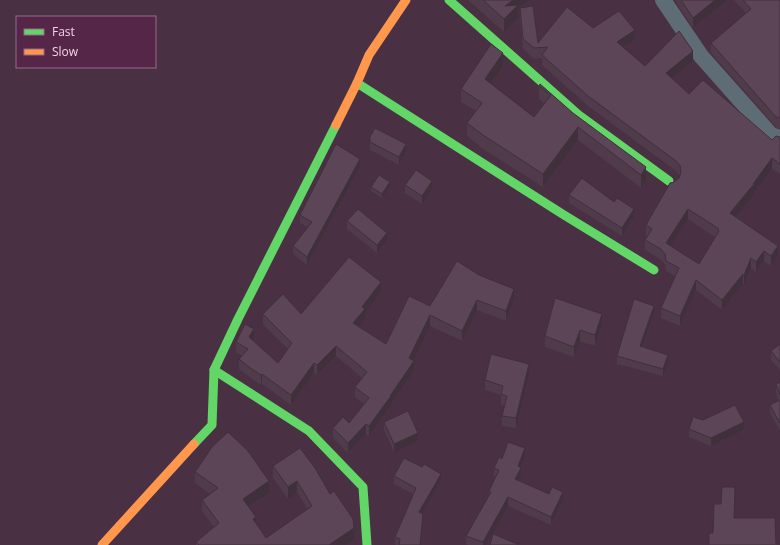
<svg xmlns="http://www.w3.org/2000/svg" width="780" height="545" viewBox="0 0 780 545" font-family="'Open Sans',sans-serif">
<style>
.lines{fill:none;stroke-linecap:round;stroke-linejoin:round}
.street{stroke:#5e6c75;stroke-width:16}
.fast{stroke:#63d668;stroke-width:9}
.slow{stroke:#ff974d;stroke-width:9}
.wall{fill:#4f3b4a;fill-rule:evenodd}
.shaded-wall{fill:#40303c}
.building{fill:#5c4556;stroke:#40303c;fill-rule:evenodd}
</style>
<rect width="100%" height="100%" fill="#4a3043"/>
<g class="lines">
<polyline class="street" points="663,0 701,56 771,135 780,138"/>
<g class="fast">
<polyline points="449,0 580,116 669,181"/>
<polyline points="357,83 564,215 654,270"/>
<polyline points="214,370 309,431 363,487 367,545"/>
<polyline points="194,444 212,425 214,370 238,319 336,125"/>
</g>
<g class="slow">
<polyline points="336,125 357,83 369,55 406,0"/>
<polyline points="102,545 194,444"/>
</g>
</g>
<g class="wall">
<path d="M468,0H529L520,8L538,43L593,28L635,40L624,48L645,66L693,61L672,78L689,94L772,140L780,137V174L772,169L754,192V195L736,217L778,256L771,266L764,261L756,272L751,268L744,285L743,284L722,310L696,290L680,326L661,318V308L675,276L666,271L665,264L661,260L645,250V240L647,236L646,235V225L674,182L679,178L680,175L676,171L588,106L542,65V58L534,59L523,49L520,18V8L518,9V18L504,32ZM688,219L715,237L699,264L670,246Z"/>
<polygon points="676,0 728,0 693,28 676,2"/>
<polygon points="734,0 780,0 780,129 776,127 711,53 711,43 746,13"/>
<polygon points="503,66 491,84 534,117 544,103 539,99 539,86 540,84 646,180 641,188 578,140 543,187 483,149 467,136 467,123 476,111 461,102 461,89"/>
<polygon points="370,137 406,152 399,165 370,150"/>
<polygon points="360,167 307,265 293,254 293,246 308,227 300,223 300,215"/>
<polygon points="405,185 432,189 422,204 405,193"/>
<polygon points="390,186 382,198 371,191 371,187"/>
<polygon points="569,195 614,202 634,217 622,236 569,203"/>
<polygon points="347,221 387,241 377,253 347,229"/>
<polygon points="457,261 514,299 506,321 477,310 462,341 430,326 413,360 414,371 391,404 391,406 369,436 366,434 348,453 333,438 333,428 349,423 364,404 355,397 355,387 362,378 336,356 317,375 314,373 291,405 262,384 261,385 249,377 239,369 239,359 242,356 236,352 236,342 254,339 253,341 278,363 288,349 263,324 263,314 301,314 381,292 365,313 365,319 358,326 386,344 430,306"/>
<polygon points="654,313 643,347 668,363 663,376 617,364 617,356"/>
<polygon points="602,325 595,346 580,341 574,357 545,347 545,336"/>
<polygon points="780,344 780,370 771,360 771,351"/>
<polygon points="529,374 516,428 502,426 502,416 505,405 501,405 501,395 485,390 485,380"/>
<polygon points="780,382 780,431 770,413 770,405 779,401 776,392 776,384"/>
<polygon points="703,420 744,430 711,446 689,437 689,429"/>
<polygon points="384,422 418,441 394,452 384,430"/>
<polygon points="300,448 354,540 346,545 196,545 196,542 214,527 202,511 202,500 210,494 195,483 195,472 269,493 248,507 256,523 266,538 308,510 297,492 288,499 273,478 273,466"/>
<polygon points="525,456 520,468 521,476 518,481 563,500 551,525 508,506 486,545 468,545 466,544 466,536 489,495 489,491 496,477 494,476 494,468 502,459"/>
<polygon points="394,476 441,481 422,513 423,521 421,545 396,545 395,544 395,537 413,494 394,484"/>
</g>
<g class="shaded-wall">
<polygon points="513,0 529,0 518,9 518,18 504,32 504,19 505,6"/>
<polygon points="715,0 728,0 693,28 693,18"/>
<polygon points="635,30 635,40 617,52 617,42"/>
<polygon points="693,51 693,61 666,83 666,73"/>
<polygon points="503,53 503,66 485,92 485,79"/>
<polygon points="578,127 578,140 543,187 543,174"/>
<polygon points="406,144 406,152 399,165 399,157"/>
<polygon points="772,158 772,169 754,192 754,195 730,224 730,213"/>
<polygon points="360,159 360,167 307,265 307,257"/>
<polygon points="646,167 646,180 641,188 641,175"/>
<polygon points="432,181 432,189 422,204 422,196"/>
<polygon points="390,182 390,186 382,198 382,194"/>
<polygon points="634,209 634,217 622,236 622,228"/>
<polygon points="688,209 688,219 666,253 666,243"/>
<polygon points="387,233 387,241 377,253 377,245"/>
<polygon points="778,246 778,256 771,266 771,256"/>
<polygon points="764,251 764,261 756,272 756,262"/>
<polygon points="751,258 751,268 744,285 744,275"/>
<polygon points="743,274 743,284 722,310 722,300"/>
<polygon points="696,280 696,290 680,326 680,316"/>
<polygon points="381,282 381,292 365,313 365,319 353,333 353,323 362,307"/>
<polygon points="514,289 514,299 506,321 506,311"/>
<polygon points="477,300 477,310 462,341 462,331"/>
<polygon points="654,306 654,313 640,354 640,346"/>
<polygon points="602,314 602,325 595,346 595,335"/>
<polygon points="430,315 430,326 411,365 414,361 414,371 391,404 391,406 369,436 369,426 409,358"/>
<polygon points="254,329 254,339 249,347 249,337"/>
<polygon points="580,330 580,341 574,357 574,347"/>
<polygon points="336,346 336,356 317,375 317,365"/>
<polygon points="668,355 668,363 663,376 663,369"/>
<polygon points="314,363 314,373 291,405 291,395"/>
<polygon points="529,364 529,374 516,428 516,418"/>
<polygon points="262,374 262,384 261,385 261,375"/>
<polygon points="744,422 744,430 711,446 711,438"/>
<polygon points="366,424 366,434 348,453 348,443"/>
<polygon points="418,433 418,441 394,452 394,444"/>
<polygon points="525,448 525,456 519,471 521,468 521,476 515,487 515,479 518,466"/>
<polygon points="441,474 441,481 419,519 419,512"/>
<polygon points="269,481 269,493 243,510 243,499"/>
<polygon points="297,481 297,492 288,499 288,487"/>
<polygon points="563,492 563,500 551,525 551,517"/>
<polygon points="508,497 508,506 486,545 483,545 483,542"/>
<polygon points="423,514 423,521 421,545 420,545"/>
<polygon points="256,517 256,528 253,519"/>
<polygon points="354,528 354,540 346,545 329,545"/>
</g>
<g class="building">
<polygon points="483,0 513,0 505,6 518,5 504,19"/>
<polygon points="681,0 715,0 693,18"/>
<polygon points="743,0 780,0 780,118 776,117 711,43 751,9"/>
<path d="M533,6L538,43L567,7L593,28L619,11L635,30L617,42L645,66L679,31L693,51L666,73L689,94L703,80L772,140L776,136L780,137V164L772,158L753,184H754L730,213L778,246L771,256L764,251L756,262L751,258L744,275L743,274L722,300L696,280L680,316L661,308L679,268L666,261L665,254L661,249L645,240L652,229L646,225L670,183L674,182L679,178L681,172L680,165L676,161L588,96L542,55L548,47L534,48L523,39L520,8ZM688,209L719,229L718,230L719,231L699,264L666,243Z"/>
<polygon points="491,44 503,53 485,79 534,117 551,95 539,86 540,84 573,113 646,167 641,175 578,127 543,174 483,135 467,123 482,103 461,89"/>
<polygon points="375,128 406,144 399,157 370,142 370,137"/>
<polygon points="336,144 360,159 307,257 293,246 312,222 300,215"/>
<polygon points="416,170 432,181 422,196 405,185"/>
<polygon points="379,175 390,182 382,194 371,187"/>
<polygon points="582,178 614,202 617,198 634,209 622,228 569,195"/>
<polygon points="358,209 387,233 377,245 347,221"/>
<polygon points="349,257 381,282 362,307 365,309 353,323 386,344 409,296 430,306 457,261 479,275 514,289 506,311 477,300 462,331 430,315 409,358 414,361 390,396 391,396 369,426 366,424 348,443 333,428 343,417 349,423 369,398 355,387 367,372 336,346 317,365 314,363 291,395 262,374 261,375 249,367 239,359 248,349 236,342 245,324 254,329 249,337 278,363 292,343 263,314 283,294 301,314"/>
<polygon points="555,298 602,314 595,335 580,330 574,347 545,336"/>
<polygon points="634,299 654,306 640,346 668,355 663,369 617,356"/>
<polygon points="780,344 780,362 771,351"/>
<polygon points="491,354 529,364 516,418 502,416 507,396 501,394 503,386 485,380"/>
<polygon points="780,382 780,395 776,384"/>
<polygon points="780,400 780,423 770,405"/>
<polygon points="735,405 744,422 711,438 689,429 693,417 703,420"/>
<polygon points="408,411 418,433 394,444 384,422"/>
<polygon points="228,432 248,451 269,481 243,499 256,517 253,519 266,538 312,506 297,481 288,487 273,466 300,448 315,468 330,494 334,491 353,519 354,528 329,545 199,545 196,542 219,523 202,500 218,488 195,472 212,447"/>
<polygon points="508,442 525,448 518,466 521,468 515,479 549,494 552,487 563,492 551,517 508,497 483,542 466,536 491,492 489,491 499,470 494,468 499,457 502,459"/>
<polygon points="404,458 422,467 424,464 441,474 419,512 423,514 420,545 399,545 400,539 395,537 416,488 394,476"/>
<polygon points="722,487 735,487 734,518 775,518 776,544 780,544 780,545 709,545 709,533 713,533 714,504 721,504"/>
<polygon points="493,534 517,544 517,545 490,545"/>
</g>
<rect x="16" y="16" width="140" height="52" fill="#552648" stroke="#936b88"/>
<rect x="24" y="29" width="20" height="6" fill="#63d668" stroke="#936b88"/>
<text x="52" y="36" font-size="12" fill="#f1d3e7">Fast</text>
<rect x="24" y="49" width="20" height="6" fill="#ff974d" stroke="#936b88"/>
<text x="52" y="56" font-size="12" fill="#f1d3e7">Slow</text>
</svg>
